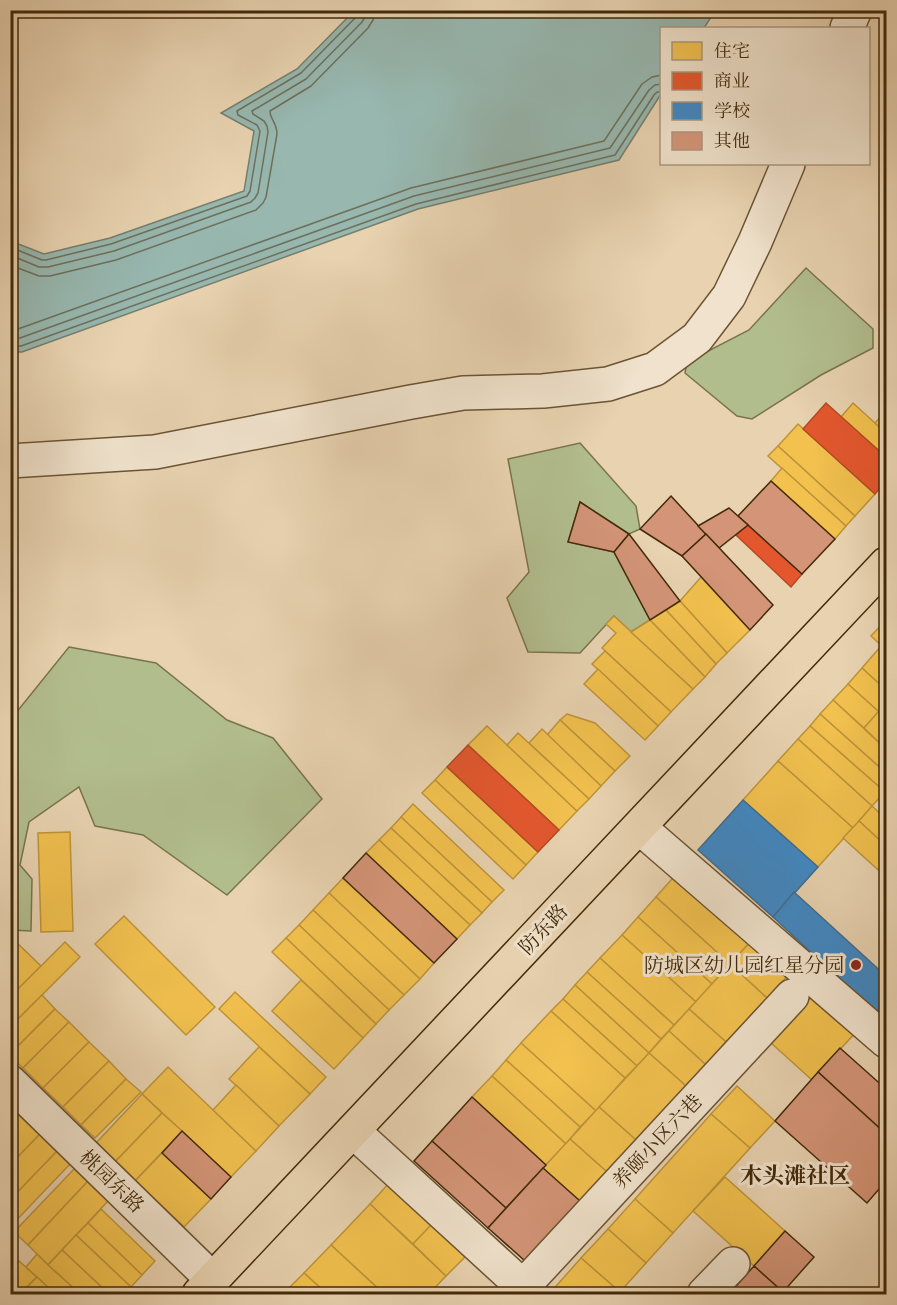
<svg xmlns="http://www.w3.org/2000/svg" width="897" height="1305" viewBox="0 0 897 1305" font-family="Cardo,'Noto Serif SC',serif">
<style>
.green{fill:#b2bd8e;stroke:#7a744c;stroke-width:1.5}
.water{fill:#97b7af;stroke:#757f6d;stroke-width:1.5}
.homes{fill:#f2c14e;stroke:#be9439;stroke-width:1.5}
.shops{fill:#e4572e;stroke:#b44a23;stroke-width:1.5}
.schools{fill:#3f88c5;stroke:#406c8d;stroke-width:1.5}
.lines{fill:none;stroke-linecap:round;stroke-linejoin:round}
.shore{stroke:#6d705c;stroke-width:1.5}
.building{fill:#d39477;stroke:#432a09;stroke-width:1.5}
.minor-casing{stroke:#6c5433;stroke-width:36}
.major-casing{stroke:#432a09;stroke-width:36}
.minor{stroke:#f0e2cc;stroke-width:33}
.major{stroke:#e8d2b0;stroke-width:33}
.poi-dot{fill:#8f2418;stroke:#f0e2cc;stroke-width:2}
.labels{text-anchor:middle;stroke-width:6;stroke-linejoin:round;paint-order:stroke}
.street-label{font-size:20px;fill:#432a09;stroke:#f0e2cc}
.poi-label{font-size:20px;fill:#432a09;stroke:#f0e2cc;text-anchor:end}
.quarter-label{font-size:22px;font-weight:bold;fill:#432a09;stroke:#f0e2cc}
</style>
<rect width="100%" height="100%" fill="#e8d2b0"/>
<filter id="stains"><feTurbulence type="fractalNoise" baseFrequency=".00333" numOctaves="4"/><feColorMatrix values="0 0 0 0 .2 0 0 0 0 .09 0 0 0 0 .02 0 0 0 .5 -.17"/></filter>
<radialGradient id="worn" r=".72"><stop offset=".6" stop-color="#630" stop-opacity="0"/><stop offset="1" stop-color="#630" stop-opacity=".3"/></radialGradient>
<g class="green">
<polygon points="806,268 873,329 873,348 821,375 752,419 737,416 685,373 687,362 749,330"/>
<polygon points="580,443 636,506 640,529 629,534 580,502 568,542 614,552 650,620 631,632 614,616 580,653 528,652 507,598 529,572 508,459"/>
<polygon points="69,647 156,663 227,720 273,738 322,799 227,895 143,835 95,826 79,787 29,822 20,865 32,879 31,931 11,930 11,719"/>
</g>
<polygon class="water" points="354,11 715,11 704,28 662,28 661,94 619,160 418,209 22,352 11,352 11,241 44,254 110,238 244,191 254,131 221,113 297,69"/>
<g class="homes">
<polygon points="853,403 886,433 886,457 841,417"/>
<polygon points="886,411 886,433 875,423"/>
<polygon points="798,424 875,494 855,516 778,446"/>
<polygon points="778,446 855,516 846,526 768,456"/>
<polygon points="782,468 846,526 835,539 771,481"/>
<polygon points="701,577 750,630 727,653 680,601"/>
<polygon points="680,601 727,653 716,664 666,610"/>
<polygon points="666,610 716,664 705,677 650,620"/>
<polygon points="614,616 693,689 671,712 602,648 616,633 606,624"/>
<polygon points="650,620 705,677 693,689 631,632"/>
<polygon points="885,621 886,623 886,650 871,636"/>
<polygon points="881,646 886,650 886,690 862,668"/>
<polygon points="605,651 671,712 658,726 592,664"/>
<polygon points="862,668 886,690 886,703 879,712 848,684"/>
<polygon points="598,669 658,726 645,740 584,684"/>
<polygon points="848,684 879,712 864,728 833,700"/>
<polygon points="833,700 886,749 886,773 820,714"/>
<polygon points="886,703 886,749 864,728"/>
<polygon points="567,714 595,723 630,756 615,771 560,720"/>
<polygon points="820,714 886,773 886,790 885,792 810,726"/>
<polygon points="560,720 615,771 601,786 547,735"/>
<polygon points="487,726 577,811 559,830 468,745"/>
<polygon points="810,726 885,792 872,806 798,739"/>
<polygon points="542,729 601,786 589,799 529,743"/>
<polygon points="518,733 589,799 577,811 507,745"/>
<polygon points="798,739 872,806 853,828 778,761"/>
<polygon points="778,761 853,828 818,867 743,800"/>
<polygon points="447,767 538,852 526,865 435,780"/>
<polygon points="435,780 526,865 513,879 422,793"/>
<polygon points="413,804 504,890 492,902 401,817"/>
<polygon points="872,806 886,819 886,846 859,821"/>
<polygon points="401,817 492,902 482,913 391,828"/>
<polygon points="859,821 886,846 886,877 843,838"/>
<polygon points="391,828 482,913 470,925 379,840"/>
<polygon points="70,832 73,931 41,932 38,833"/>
<polygon points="379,840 470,925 457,939 366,853"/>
<polygon points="679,871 753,939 730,964 656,897"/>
<polygon points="343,878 434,963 420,979 329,893"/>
<polygon points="329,893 420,979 404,995 313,910"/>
<polygon points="656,897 730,964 712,984 638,917"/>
<polygon points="313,910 404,995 389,1010 299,925"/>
<polygon points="124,916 215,1007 186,1035 95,944"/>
<polygon points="638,917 712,984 696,1002 622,935"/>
<polygon points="299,925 389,1010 376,1024 286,938"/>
<polygon points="622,935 696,1002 674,1025 600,958"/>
<polygon points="286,938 376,1024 363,1038 272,952"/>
<polygon points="13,939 41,966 10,997 10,941"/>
<polygon points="753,939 790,973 767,998 730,964"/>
<polygon points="65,942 80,957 10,1027 10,997"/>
<polygon points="600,958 674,1025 661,1039 587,972"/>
<polygon points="730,964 767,998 726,1042 689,1009"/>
<polygon points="587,972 661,1039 649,1053 575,985"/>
<polygon points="301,980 363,1038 334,1069 272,1011"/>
<polygon points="575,985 649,1053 637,1066 563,999"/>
<polygon points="235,992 326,1077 310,1094 219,1009"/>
<polygon points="815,993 857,1031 812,1080 770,1042"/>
<polygon points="42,995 55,1009 10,1054 10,1027"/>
<polygon points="563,999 637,1066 625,1078 551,1011"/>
<polygon points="55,1009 69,1022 23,1068 10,1056 10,1054"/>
<polygon points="689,1009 726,1042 706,1065 669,1031"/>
<polygon points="551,1011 625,1078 596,1111 521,1043"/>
<polygon points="69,1022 89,1042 43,1088 23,1068"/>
<polygon points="669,1031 706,1065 686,1086 649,1053"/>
<polygon points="89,1042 109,1061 63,1107 43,1088"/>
<polygon points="521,1043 596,1111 580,1127 506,1060"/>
<polygon points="259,1047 310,1094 279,1126 229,1079"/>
<polygon points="649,1053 686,1086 636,1140 599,1107"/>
<polygon points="506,1060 580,1127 566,1144 492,1076"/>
<polygon points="109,1061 126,1079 81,1125 63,1107"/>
<polygon points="168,1067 256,1151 231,1177 142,1094"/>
<polygon points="492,1076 566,1144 546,1165 472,1097"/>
<polygon points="126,1079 141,1092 95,1138 81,1125"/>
<polygon points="236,1085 279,1126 256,1151 213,1110"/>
<polygon points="737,1086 775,1121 750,1148 711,1114"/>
<polygon points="142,1094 162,1113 115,1162 96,1143"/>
<polygon points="599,1107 636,1140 607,1172 570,1139"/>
<polygon points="17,1112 40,1134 10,1165 10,1119"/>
<polygon points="162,1113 182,1131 135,1181 115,1162"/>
<polygon points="711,1114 750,1148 673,1233 635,1199"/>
<polygon points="40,1134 58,1150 10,1200 10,1165"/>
<polygon points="570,1139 607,1172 580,1201 543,1168"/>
<polygon points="58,1150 71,1163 10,1227 10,1200"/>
<polygon points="162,1153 211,1199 184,1227 135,1181"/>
<polygon points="76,1167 89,1180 28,1245 14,1232"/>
<polygon points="725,1177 785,1231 754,1266 693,1211"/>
<polygon points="89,1180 110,1199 48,1265 28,1245"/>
<polygon points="390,1182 433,1223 413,1244 370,1204"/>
<polygon points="635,1199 673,1233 646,1263 608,1229"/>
<polygon points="370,1204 446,1276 429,1294 384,1294 331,1245"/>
<polygon points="101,1209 155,1261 142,1275 88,1223"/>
<polygon points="88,1223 142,1275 131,1287 76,1235"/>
<polygon points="433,1223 467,1255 446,1276 413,1244"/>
<polygon points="608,1229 646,1263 620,1292 581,1258"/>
<polygon points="76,1235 131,1287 123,1294 109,1294 62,1250"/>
<polygon points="331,1245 384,1294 327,1294 304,1273"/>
<polygon points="62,1250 109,1294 80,1294 48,1265"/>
<polygon points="10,1253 37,1277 20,1294 10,1294"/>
<polygon points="37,1254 48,1265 80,1294 55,1294 26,1267"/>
<polygon points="581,1258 620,1292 618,1294 551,1294 550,1293"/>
<polygon points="304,1273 327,1294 295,1294 289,1288"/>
<polygon points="37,1277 55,1294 20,1294"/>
</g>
<g class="shops">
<polygon points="826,403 886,457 886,481 875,494 803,429"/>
<polygon points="748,525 802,574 791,587 736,535"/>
<polygon points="468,745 559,830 538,852 447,767"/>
</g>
<g class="schools">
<polygon points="743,800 818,867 773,917 698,850"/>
<polygon points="794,892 886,976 886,1022 773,917"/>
</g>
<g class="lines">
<g class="shore">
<polyline points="10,247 42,260 46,260 111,244 247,196 250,191 260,131 257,125 238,115 237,111 301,73 356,17 358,10"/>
<polyline points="10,255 39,267 48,267 114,251 251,202 255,198 258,193 268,132 267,126 264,121 253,114 252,111 306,79 362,22 365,17 365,10"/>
<path d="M10,265L39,276H50L116,260L256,210L263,203L266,197L277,134C277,123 270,119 270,111L311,86L368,28L373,20L374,10"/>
<polyline points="10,329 18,329 411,188 604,141 642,84 652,77 662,75"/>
<polyline points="10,338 20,338 414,196 610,148 649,90 655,85 662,84"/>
<polyline points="10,346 21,346 416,204 615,155 654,95 657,92 662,92"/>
</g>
</g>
<g class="building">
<polygon points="771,481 835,539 802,574 738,516"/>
<polygon points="671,496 706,534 682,556 640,529"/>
<polygon points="580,502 629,534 614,552 568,542"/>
<polygon points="729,508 748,525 719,548 698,526"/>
<polygon points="629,534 680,601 650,620 614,552"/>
<polygon points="706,534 773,605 750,630 682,556"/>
<polygon points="366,853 457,939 434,963 343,878"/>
<polygon points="840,1048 886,1089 886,1134 818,1072"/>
<polygon points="818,1072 886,1134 886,1181 867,1203 775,1121"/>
<polygon points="472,1097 546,1165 506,1208 432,1141"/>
<polygon points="182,1131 231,1177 211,1199 162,1153"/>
<polygon points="432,1141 506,1208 488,1228 414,1161"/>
<polygon points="543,1168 580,1201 525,1261 488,1228"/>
<polygon points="785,1231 814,1257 783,1292 754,1266"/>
<polygon points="754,1266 783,1292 786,1294 732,1294 730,1293"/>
</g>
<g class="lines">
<g class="minor-casing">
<g id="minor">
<polyline points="847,28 855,10"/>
<polyline points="10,461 155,452 411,402 463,393 543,391 608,384 655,369 697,338 729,296 755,242 788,164"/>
<polyline points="639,827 886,1041"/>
<polyline points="10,1082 213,1280"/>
<polyline points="353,1131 531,1294"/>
<polyline points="516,1294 792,996"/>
<polyline points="704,1294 733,1264"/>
</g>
</g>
<g class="major-casing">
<polyline id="major" points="199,1294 886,564"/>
</g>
<use href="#minor" class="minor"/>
<use href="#major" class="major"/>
</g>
<circle class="poi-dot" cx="856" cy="965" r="6"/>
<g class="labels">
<g class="street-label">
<text transform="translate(543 929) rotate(-47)" y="7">防东路</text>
<text transform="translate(657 1141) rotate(-47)" y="7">养颐小区六巷</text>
<text transform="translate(112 1181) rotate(44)" y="7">桃园东路</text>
</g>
<g class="poi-label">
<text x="844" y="972">防城区幼儿园红星分园</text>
</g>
<g class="quarter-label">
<text x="795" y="1183">木头滩社区</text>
</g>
</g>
<rect width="897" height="1305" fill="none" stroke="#e8d2b0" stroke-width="36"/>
<rect x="12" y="12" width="873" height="1281" fill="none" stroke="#432a09" stroke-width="3"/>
<rect x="18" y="18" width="861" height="1269" fill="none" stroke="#432a09" stroke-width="1.5"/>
<rect x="660" y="27" width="210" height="138" fill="#f0e2cc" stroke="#ab987e" stroke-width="1.5"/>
<rect x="672" y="42" width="30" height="18" fill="#f2c14e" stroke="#ab987e" stroke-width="1.5"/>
<text x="714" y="57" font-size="18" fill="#432a09">住宅</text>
<rect x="672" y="72" width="30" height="18" fill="#e4572e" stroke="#ab987e" stroke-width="1.5"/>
<text x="714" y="87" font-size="18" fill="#432a09">商业</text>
<rect x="672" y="102" width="30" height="18" fill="#3f88c5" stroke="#ab987e" stroke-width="1.5"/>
<text x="714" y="117" font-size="18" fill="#432a09">学校</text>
<rect x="672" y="132" width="30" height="18" fill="#d39477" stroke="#ab987e" stroke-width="1.5"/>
<text x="714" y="147" font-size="18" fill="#432a09">其他</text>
<rect width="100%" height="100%" filter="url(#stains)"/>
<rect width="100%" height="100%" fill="url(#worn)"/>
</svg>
